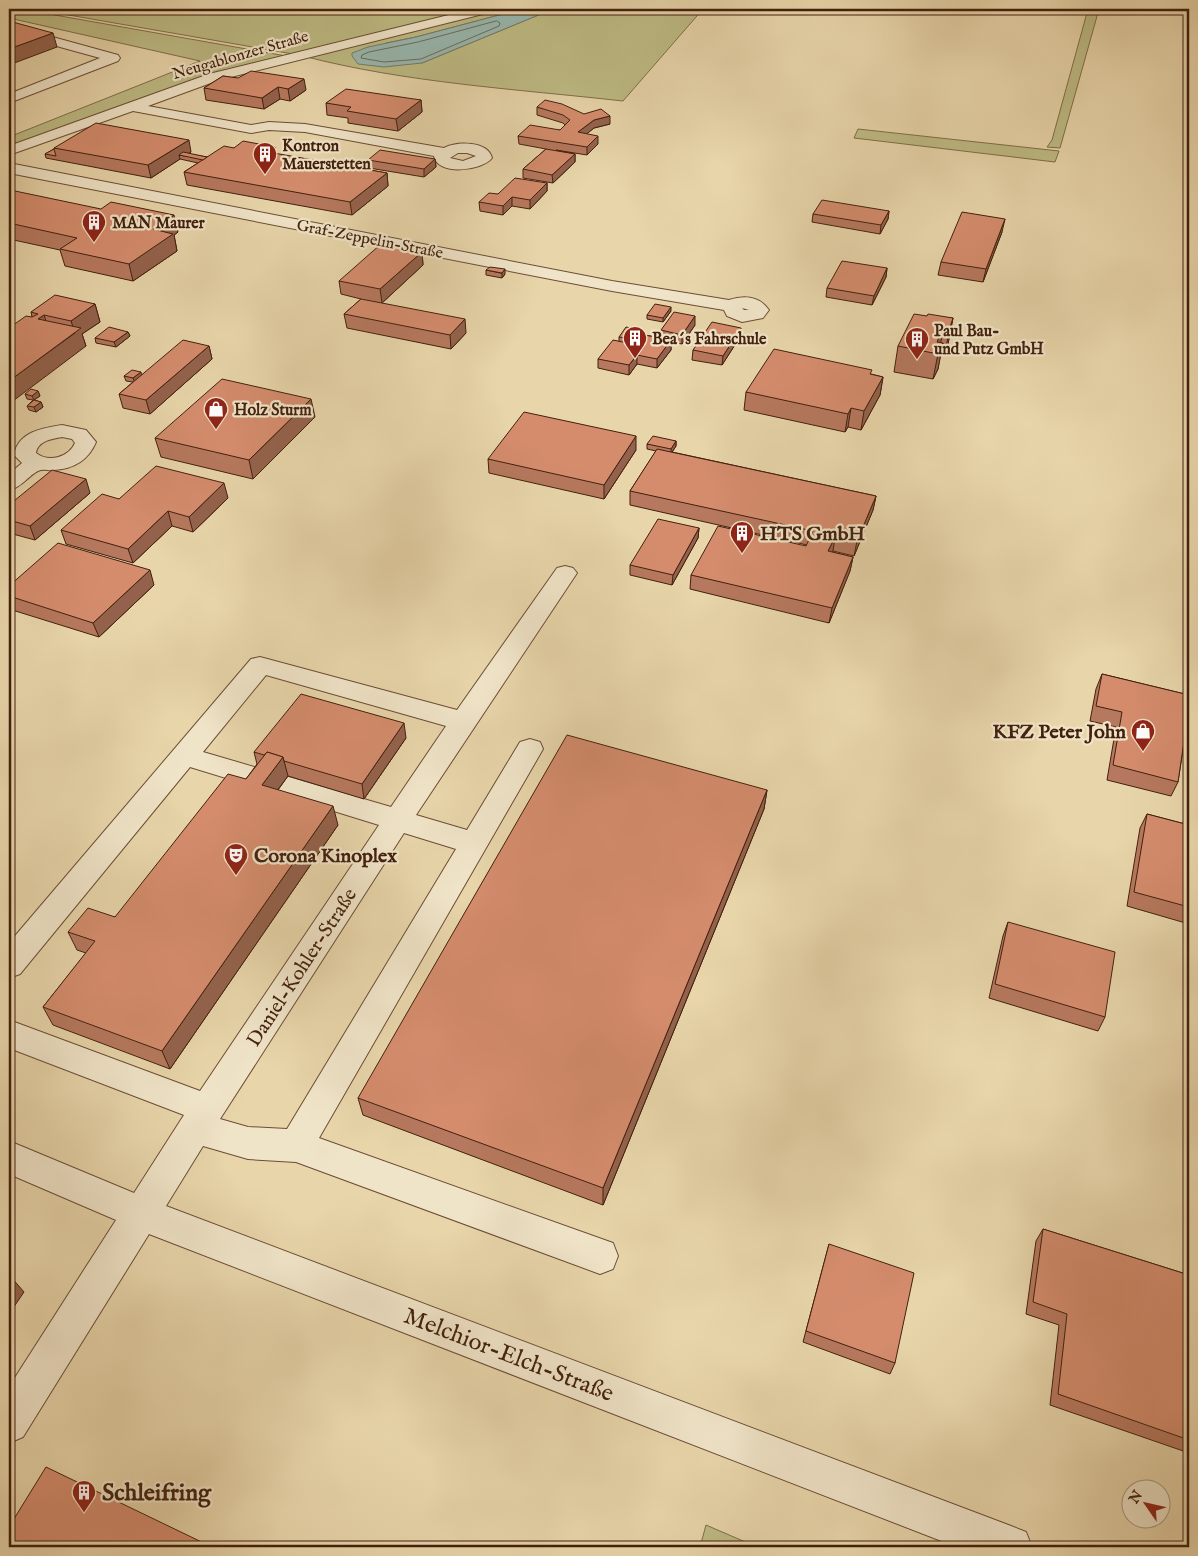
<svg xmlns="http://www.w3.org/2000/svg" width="1198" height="1556" viewBox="0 0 1198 1556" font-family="'IM FELL English',serif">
<rect width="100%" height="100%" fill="#e8d5aa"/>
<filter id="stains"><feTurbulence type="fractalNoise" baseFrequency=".004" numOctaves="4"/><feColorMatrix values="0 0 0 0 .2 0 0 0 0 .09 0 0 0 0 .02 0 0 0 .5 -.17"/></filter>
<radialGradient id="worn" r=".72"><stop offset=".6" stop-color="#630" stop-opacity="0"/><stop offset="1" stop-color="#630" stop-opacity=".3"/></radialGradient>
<g fill="#bebb84" stroke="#806e49">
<polygon points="9,9 21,9 286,56 125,105 9,148 9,137 200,61 9,18"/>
<polygon points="34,9 481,9 293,54"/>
<path d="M493,9H522L416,37L386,43L422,63L553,9H703L623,101C516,89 407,83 303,56Z"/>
<polygon points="1088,9 1099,9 1060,148 1047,147 1052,140"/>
<polygon points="858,129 1059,151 1055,162 854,138"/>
<polygon points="706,1525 757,1547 700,1547"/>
</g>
<polygon fill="#98b8af" stroke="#767b6f" points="522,9 553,9 422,63 384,67 358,64 352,56 352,53 368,47 416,37"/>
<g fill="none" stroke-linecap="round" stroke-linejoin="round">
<polygon stroke="#6d6c5e" stroke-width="1" points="497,21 500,23 499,26 421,59 384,62 361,58 362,55 369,52 418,42"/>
<g stroke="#6c4d35" stroke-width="2">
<g id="minor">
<path d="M473,9H493L491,12L219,80L148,106L251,125L269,122L305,124L444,148C457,141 488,141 492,158C482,171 437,176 434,156L305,132L269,130L251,133L133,111L9,155V146L209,74ZM458,153H467L476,156L463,161L450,158Z"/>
<polygon points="9,25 118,55 120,58 118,61 9,103 9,94 100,58 9,33"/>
<path d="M9,163L612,281L729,300C745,295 759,296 769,310L763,318L742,322L727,316L724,310L612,291L9,173ZM742,308L749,310H744Z"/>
<path d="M62,425L86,430L96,442C88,461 73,469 53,470C50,471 45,469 41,470C31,472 22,488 9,490V474L22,463L14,455C18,432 42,428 62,425ZM62,437L72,439L75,443C69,457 49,463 36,453C38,441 51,439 62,437Z"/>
<path d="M565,566L573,568L577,573L416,815L467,830L520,742L530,739L540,742L543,749L319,1138L613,1243L618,1256L613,1269L600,1274L296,1162L248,1159L203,1146L166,1206L1011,1526L1026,1532L1032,1547H957L149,1234L23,1437L9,1443V1387L116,1220L9,1174V1141L134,1193L184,1115L9,1048V1020L200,1091L379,825L272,792L270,789L265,790L190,767L20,974L9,978V943L251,659L260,657L457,710L557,568ZM266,675L446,726L391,807L282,775L277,776L275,773L203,752ZM404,833L456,849L287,1129L248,1127L220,1119Z"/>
</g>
</g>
<use href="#minor" fill="#f0e4c8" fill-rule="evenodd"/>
</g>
<g fill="#b6785e" stroke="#42200e">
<polygon points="223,76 306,90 290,101 280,99 264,109 206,100 204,88"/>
<polygon points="421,100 422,112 398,131 348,123 348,118 327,115 326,103"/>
<polygon points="537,107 610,124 594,128 586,134 598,144 587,155 556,150 575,154 575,162 553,183 523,178 523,169 546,149 519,144 518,136 560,130 565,125 563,123 537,115"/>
<polygon points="275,147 276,154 387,173 388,186 352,215 187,185 184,172 198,163 180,159 151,178 46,158 45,154 54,149 54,148 191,152 189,154 207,157 234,148"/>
<polygon points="435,159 436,167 424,177 369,168 368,160"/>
<polygon points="547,183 547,191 530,209 512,206 503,215 480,211 479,202 498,194"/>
<polygon points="9,195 178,232 174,235 177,251 133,281 65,266 60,250 9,239"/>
<polygon points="889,211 888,219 880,234 812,222 813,214"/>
<polygon points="1002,232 983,282 938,275 941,262"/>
<polygon points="422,252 423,265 382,303 466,333 451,349 347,328 344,314 361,299 341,294 339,281"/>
<polygon points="887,268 886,277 872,305 826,297 827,288"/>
<polygon points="486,270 505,274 502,278 486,275"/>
<polygon points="95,304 100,322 82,334 86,346 32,317 31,312"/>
<polygon points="671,311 663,322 647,319 647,315"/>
<polygon points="927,316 953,318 948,344 945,352 941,351 938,369 933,379 894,372 898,346"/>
<polygon points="695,325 682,344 671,342 671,350 657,368 637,364 629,375 598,368 598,359 619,341 619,337 640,334 661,338 661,330"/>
<polygon points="128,332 130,336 116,347 96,343 95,338"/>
<polygon points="740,337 722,365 692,360 693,350"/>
<polygon points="209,346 212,359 150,414 123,408 119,394 133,382 126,381 124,376 141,375"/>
<polygon points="871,374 883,377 880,395 861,430 848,427 845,432 744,410 746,392"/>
<polygon points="38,391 40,396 34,400 41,402 43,407 36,412 29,410 27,406 33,400 27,399 25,394"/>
<polygon points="315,417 253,479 161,457 155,438"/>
<polygon points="676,441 676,446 672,452 876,496 873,510 854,556 833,551 832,552 853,557 850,571 829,623 690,589 691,575 806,546 807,545 630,505 630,491 656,451 647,449 647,444"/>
<polygon points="636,450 604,499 489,473 488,459"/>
<polygon points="90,493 35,540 9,533 9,505"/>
<polygon points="228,498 193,532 172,526 133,563 66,544 61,530 119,499"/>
<polygon points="699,528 698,538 672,585 630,575 630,565"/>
<polygon points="154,585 99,637 9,609 9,586"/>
<polygon points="1102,674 1189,695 1189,745 1184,743 1178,782 1171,796 1107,780 1116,727 1090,721 1096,689"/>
<polygon points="406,738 364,799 288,776 278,790 338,825 170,1069 53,1025 43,1007 86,953 77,950 68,932 115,917 246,779 257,764 254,752"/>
<polygon points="767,790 764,809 603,1205 363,1115 358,1098"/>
<polygon points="1147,814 1189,825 1189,924 1127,906 1140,828"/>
<polygon points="1008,922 1105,1017 1098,1031 989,998 1003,936"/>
<polygon points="1043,1229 1189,1275 1189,1453 1050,1405 1059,1325 1026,1314 1036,1241"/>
<polygon points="829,1244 895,1363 890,1374 803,1342"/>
</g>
<g fill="#94624c" stroke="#42200e">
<polygon points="53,33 57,47 9,65 9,49"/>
<polygon points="304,79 306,90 290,101 288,89"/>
<polygon points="278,87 280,99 264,109 262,98"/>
<polygon points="421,100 422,112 398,131 396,119"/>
<polygon points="610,116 610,124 594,128 578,141 578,132 594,120"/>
<polygon points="598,136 598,144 587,155 587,147"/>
<polygon points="189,140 191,152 185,156 179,155 180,159 151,178 148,165"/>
<polygon points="275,147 277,159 268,152"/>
<polygon points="575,154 575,162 553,183 552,175"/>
<polygon points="435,159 436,167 424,177 424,169"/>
<polygon points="387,173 388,186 352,215 350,202"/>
<polygon points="547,183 547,191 530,209 530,200"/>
<polygon points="512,197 512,206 503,215 503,206"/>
<polygon points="889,211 888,219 880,234 881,225"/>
<polygon points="174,215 178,232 174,235 177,251 133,281 129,264 153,229"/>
<polygon points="1005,219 1002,232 983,282 986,269"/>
<polygon points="422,252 423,265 382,303 380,289"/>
<polygon points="887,268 886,277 872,305 874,296"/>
<polygon points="505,269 505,274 502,278 502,273"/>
<polygon points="95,304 100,322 82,334 86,346 9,404 9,381 75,333 71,321"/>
<polygon points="671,307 671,311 663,322 663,318"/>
<polygon points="44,315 50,333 38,319"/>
<polygon points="695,316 695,325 682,344 682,335"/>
<polygon points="953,318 948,344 945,352 950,327"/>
<polygon points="465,319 466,333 451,349 450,335"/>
<polygon points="944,326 939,351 937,342"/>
<polygon points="741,328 740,337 722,365 723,356"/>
<polygon points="640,330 640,335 633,344 633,339"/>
<polygon points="128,332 130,336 116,347 114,342"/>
<polygon points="671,340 671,350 657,368 657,359"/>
<polygon points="943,343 938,369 933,379 938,354"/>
<polygon points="209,346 212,359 150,414 146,400"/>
<polygon points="637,355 637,364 629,375 629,365"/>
<polygon points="141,372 142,377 135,383 133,378"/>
<polygon points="883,377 880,395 861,430 864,411"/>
<polygon points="38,391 40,396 34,400 32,396"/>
<polygon points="311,399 315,417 253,479 249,460"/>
<polygon points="41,402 43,407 36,412 34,407"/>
<polygon points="851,408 848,427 845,432 848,414"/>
<polygon points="9,427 13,439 9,442"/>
<polygon points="636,436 636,450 604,499 604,485"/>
<polygon points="676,441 676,446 671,454 671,449"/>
<polygon points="86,479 90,493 35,540 30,526"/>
<polygon points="224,483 228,498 193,532 189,517"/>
<polygon points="876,496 873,510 854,556 857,541"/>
<polygon points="168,511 172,526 133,563 128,549"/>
<polygon points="699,528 698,538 672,585 673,575"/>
<polygon points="835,537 833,551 826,566 828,551"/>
<polygon points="853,557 850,571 829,623 832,608"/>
<polygon points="150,570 154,585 99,637 93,623"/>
<polygon points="404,723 406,738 364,799 362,784"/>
<polygon points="283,757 288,776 267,804 262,785"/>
<polygon points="767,790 764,809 603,1205 603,1188"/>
<polygon points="333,806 338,825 170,1069 162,1051"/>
<polygon points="11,1277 24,1292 9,1314 9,1280"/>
</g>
<g fill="#d48c6d" stroke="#42200e">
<polygon points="9,21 53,33 9,49"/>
<polygon points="251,71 304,79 288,89 278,87 262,98 204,88 223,76 238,78"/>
<polygon points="346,89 421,100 396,119 347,111 351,107 326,103"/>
<polygon points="545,100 562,104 584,114 601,109 610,116 594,120 578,132 598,136 587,147 518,136 530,125 560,130 570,120 563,115 537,107"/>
<polygon points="96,123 189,140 148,165 54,148"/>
<polygon points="243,141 275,147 268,152 387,173 350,202 184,172 224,146 234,148"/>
<polygon points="54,149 56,156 45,154"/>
<polygon points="546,149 575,154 552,175 523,169"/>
<polygon points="380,150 435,159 424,169 368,160"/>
<polygon points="183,152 207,157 203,160 179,155"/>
<polygon points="515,178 547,183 530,200 512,197 503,206 479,202 489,193 498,194"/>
<polygon points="15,191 101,209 111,202 174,215 153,229 173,234 129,264 60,249 77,238 9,223 9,195"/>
<polygon points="822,200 889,211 881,225 813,214"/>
<polygon points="962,212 1005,219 986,269 941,262"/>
<polygon points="381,244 422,252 380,289 339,281"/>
<polygon points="842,261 887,268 874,296 827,288"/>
<polygon points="490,267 505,269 502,273 486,270"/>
<polygon points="55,295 95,304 71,321 44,315 38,319 81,328 9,381 9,328 26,316 32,317 38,314 31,312"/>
<polygon points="361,299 465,319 450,335 344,314"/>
<polygon points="655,304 671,307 663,318 647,315"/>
<polygon points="674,312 695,316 682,335 661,330"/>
<polygon points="914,314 927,316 928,314 953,318 950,327 944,326 937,342 943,343 938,354 898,346"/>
<polygon points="712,322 741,328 723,356 693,350"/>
<polygon points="109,327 128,332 114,342 95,338"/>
<polygon points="626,327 640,330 633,339 619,337"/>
<polygon points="639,334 671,340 657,359 637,355 629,365 598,359 613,340 632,344"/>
<polygon points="183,340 209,346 146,400 119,394"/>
<polygon points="774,349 872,370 870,374 883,377 864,411 851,408 848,414 746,392"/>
<polygon points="132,370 141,372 133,378 124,376"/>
<polygon points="222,379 311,399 249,460 155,438"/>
<polygon points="31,389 38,391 32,396 25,394"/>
<polygon points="34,400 41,402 34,407 27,406"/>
<polygon points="524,412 636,436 604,485 488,459"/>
<polygon points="653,436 676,441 671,449 647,444"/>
<polygon points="657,449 876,496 857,541 835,537 828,551 853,557 832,608 691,575 718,526 806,546 813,531 630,491"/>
<polygon points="156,466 224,483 189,517 168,511 128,549 61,530 102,494 119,499"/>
<polygon points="52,470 86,479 30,526 9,520 9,505"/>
<polygon points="658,519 699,528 673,575 630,565"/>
<polygon points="58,543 150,570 93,623 9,596 9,586"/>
<polygon points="1102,674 1189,695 1189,728 1186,728 1178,782 1113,765 1122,712 1096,706"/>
<polygon points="301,694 404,723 362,784 284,761 283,757 267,752 264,755 254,752"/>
<polygon points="567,735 767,790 603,1188 358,1098"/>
<polygon points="267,752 283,757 262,785 333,806 162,1051 43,1007 95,941 68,932 88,908 115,917 228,774 246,779"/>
<polygon points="1147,814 1189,825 1189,907 1134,892"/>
<polygon points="1008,922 1115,952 1105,1017 995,984"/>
<polygon points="1043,1229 1189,1275 1189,1440 1058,1394 1067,1314 1033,1302"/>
<polygon points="829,1244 914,1273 895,1363 806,1331"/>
<polygon points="46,1467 212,1547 9,1547 9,1527"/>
</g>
<defs>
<g id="building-pin" transform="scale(1.25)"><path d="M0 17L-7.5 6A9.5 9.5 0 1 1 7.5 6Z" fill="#8f2418" stroke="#f0e4c8"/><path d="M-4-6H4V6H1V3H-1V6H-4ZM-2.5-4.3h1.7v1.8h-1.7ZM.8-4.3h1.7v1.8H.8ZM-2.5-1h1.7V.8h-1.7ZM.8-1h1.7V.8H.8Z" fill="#fff"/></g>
<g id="shop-pin" transform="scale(1.25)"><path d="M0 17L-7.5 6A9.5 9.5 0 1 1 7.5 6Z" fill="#8f2418" stroke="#f0e4c8"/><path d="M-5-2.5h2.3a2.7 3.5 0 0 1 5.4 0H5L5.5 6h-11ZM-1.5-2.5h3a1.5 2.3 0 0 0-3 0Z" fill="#fff"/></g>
<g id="theatre-pin" transform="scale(1.25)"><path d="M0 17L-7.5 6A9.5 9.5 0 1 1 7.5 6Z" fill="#8f2418" stroke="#f0e4c8"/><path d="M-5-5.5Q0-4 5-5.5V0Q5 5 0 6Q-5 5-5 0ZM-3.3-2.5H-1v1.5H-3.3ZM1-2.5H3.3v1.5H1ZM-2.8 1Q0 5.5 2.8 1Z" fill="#fff"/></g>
</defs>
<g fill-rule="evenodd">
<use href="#building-pin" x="265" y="154"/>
<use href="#building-pin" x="94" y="222"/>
<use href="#building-pin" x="635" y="338"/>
<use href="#building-pin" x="917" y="339"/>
<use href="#shop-pin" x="216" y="409"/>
<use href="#building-pin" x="742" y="533"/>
<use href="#shop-pin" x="1143" y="731"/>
<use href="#theatre-pin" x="236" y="855"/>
<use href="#building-pin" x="84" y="1492"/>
</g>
<g text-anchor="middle" stroke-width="4.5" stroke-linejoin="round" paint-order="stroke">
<g font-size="16" fill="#42200e" stroke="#f0e4c8">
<text transform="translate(240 54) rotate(-16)" y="6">Neugablonzer Straße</text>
<text transform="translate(370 238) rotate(11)" y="6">Graf-Zeppelin-Straße</text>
</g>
<g font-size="16" font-weight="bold" fill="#42200e" stroke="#f0e4c8" text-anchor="start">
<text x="282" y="151">Kontron<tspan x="282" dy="18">Mauerstetten</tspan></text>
<text x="112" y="228">MAN Maurer</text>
<text x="934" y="336">Paul Bau-<tspan x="934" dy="18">und Putz GmbH</tspan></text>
<text x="652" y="344">Bea´s Fahrschule</text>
<text x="234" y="415">Holz Sturm</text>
</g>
<g font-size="20" font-weight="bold" fill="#42200e" stroke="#f0e4c8" text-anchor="start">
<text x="760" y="540">HTS GmbH</text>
<text x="1126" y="738" text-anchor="end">KFZ Peter John</text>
<text x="254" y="862">Corona Kinoplex</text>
</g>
<g font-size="20" fill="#42200e" stroke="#f0e4c8">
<text transform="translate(301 967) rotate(-57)" y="7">Daniel-Kohler-Straße</text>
</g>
<g font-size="24" fill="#42200e" stroke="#f0e4c8">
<text transform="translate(509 1354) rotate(21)" y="8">Melchior-Elch-Straße</text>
</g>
<g font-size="24" font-weight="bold" fill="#42200e" stroke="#f0e4c8" text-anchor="start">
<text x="102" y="1500">Schleifring</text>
</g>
</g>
<rect width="1198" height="1556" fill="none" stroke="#e8d5aa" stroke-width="30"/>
<rect x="10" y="10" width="1178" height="1536" fill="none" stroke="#42200e" stroke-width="2.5"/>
<rect x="15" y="15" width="1168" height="1526" fill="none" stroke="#42200e"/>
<g transform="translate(1146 1504) rotate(304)"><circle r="24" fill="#f0e4c8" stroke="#aa967e"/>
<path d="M0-4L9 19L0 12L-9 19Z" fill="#8f2418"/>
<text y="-8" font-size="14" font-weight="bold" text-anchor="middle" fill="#42200e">N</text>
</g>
<rect width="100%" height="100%" filter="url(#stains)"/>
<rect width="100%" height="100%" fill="url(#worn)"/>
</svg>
